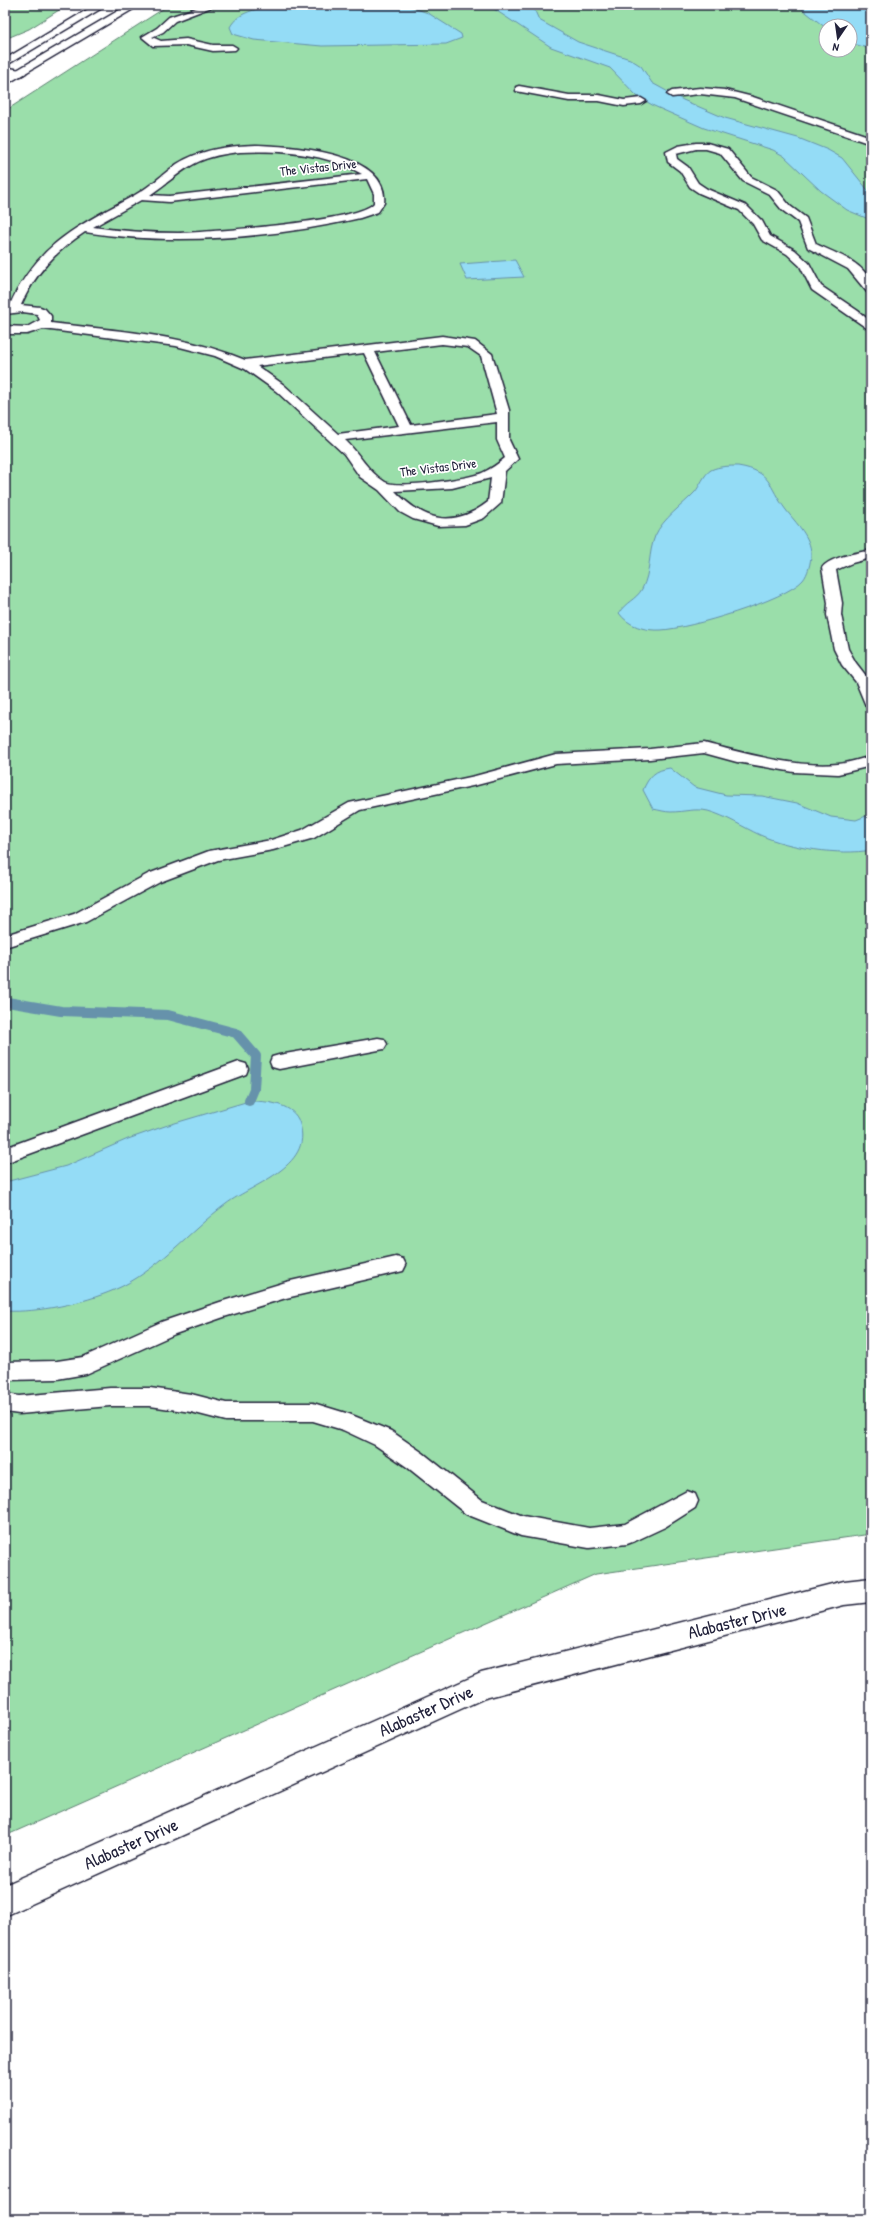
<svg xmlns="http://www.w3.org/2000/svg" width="876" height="2224" viewBox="0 0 876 2224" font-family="'Patrick Hand',sans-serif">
<rect width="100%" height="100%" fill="#fff"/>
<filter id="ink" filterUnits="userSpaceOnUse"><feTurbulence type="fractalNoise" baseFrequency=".025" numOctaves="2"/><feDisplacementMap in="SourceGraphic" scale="8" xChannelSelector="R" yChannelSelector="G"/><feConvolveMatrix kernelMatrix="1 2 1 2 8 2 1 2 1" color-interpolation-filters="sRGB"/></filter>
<g filter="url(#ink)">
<g fill="#9adeaa" stroke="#5e8072" fill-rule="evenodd">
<polygon points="5,5 67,5 29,29 5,39"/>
<path d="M169,5H871V1534L596,1574L5,1836V111ZM826,26H850V50H826Z"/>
</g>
<g fill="#94dcf6" stroke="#6692ab">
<path d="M273,5H405L428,13L461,34L462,38L446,44L322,46L254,40L233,34L230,27C239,11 256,10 273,5Z"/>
<polygon points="482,5 525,5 535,11 539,20 578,42 630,59 641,66 652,83 683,100 725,118 798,138 828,150 842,158 871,194 871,220 847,210 821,191 784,156 773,150 704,128 654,106 637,96 610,68 551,47 494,9"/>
<polygon points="797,5 871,5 871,49 850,43 850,26 826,26 826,28"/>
<polygon points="515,260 524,277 467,280 460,264"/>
<path d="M738,466C773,472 767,485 786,510C796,523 811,537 811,554C811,562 808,574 803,580C786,600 688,629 661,630C645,631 628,626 619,613C625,602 636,600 642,589C651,572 648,553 655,536C663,518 682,506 695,492C700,486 704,474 711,470C719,466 730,466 738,466Z"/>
<path d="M670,768L694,787L726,795L762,796L797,803L831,817L856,820L871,814V850C840,856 789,848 760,835C743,827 726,816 708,811C695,808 684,812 671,812C665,812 659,810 653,809L643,790C649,776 655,770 670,768Z"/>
<path d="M249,1101C265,1101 290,1103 298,1119C318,1165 254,1183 226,1204C189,1231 157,1272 114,1290C84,1303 37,1313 5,1311V1182L66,1166L128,1139L165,1126Z"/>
</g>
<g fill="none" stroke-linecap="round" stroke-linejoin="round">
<polyline stroke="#6692ab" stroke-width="8" points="5,1002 13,1003"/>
<polyline stroke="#6692ab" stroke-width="10" points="7,1002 61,1011 168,1015 236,1033 256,1056 254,1089 249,1101"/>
<g stroke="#22223b" stroke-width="3">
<g id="lane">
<polygon points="205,5 217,5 175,21 163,32 152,37 161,41 186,39 213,45 232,45 237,48 235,50 213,51 186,45 153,46 142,37 157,28 169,17"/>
<polygon points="519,86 569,95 599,95 624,100 641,98 646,101 641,104 624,106 599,101 569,101 516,91 516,87"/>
<polygon points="700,88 725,90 753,97 871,137 871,144 735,98 700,94 672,97 667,94 672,91"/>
<path d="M696,143H707L728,149L751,177L777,190L790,206L806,218L816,244C834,253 862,261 870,281C872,284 871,290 871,293L867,292L848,269L808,248L798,222L782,210L769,194L743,181L720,153L706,149H696L676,154L677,159L688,167L698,183L707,189L747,206L762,221L770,236L795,250L809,263L821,286L858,311L871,322V331L812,290L800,266L787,254L762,240L753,224L739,210L699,193L690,187L680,171L668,162L666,152L678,146Z"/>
<path d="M256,145C291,146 390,152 384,203L378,212L360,218C274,238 172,246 85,232C56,251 35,273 21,305L40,307L45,309L51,316V323C116,331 184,334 245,360L442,336L475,341L492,354L509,410V440L518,459L505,471L501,503L484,518L465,525L438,526L413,519L400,512L379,490L360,477L344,454L276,391L245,369L215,356L176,346L43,329L27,334H5V326L27,327L40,320L37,314L23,312L5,314V308L9,307C36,244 80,225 135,195C151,186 163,174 177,164C201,149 229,146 256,145ZM240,152C280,150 326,153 362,174L169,196L150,195C187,169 192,157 240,152ZM367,179L374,194V203C360,222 207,232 178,233C149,233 121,231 93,227L141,200L169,202ZM442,344L468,347L481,356L497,414L411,425L375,352ZM364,353L399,426L338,434L284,385L257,366ZM497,422V440L505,458C498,464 491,469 482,473C467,479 397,489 385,482C367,471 360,454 345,440ZM491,478L488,502C453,529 424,521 395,491L452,488Z"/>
<path d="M871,550V558L852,563L836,570L842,603L841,615L848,649L856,663L870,681L871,708L866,706L856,682L842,665L834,649L827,615L828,603L822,568C829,557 859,553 871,550Z"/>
<path d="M704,743C744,753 796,768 838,764C849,763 860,759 871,756V766L838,774L794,772L737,762L704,753L650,759L556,764L477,785L360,810L314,838L273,850L218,860L160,882L86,922L5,947V935L74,914L148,874L209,851L271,840L302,830L349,803L475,776L556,754L650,749Z"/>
<polygon points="378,1038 384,1039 387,1044 384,1049 279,1069 272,1067 270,1062 272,1057 279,1055"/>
<polygon points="239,1062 246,1064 248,1069 246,1074 5,1163 5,1148"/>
<polygon points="396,1257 403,1259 406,1265 403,1271 286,1298 224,1317 175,1334 86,1374 57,1379 5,1380 5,1362 57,1361 83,1357 161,1322 220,1302 286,1282"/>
<polygon points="110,1388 150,1388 191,1394 226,1403 313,1403 349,1414 391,1431 423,1453 482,1500 523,1516 589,1528 625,1524 687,1491 695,1494 698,1501 695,1508 665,1527 635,1541 627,1544 589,1548 521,1536 466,1514 407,1467 375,1445 343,1430 313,1421 226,1421 191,1412 150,1406 110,1406 19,1414 5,1412 5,1394 19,1396"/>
</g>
</g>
<g stroke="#22223b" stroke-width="3">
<polygon id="street" points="5,67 25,71 26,73 21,76 5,73"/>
</g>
<g stroke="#22223b" stroke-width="3">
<g id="secondary">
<polygon points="95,5 107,5 5,66 5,59"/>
<polygon points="128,5 140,5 5,85 5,77"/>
<polygon points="871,1578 871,1602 844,1605 485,1698 5,1916 5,1885 481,1673 844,1581"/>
</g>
</g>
<use href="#lane" fill="#fff" fill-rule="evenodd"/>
<use href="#street" fill="#fff" fill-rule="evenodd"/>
<use href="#secondary" fill="#fff" fill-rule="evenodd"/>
</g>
</g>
<g text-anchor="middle" stroke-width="3.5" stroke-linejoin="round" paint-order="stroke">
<g font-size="13" fill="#22223b" stroke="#fff">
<text transform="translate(318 167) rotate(-6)" y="5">The Vistas Drive</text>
<text transform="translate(438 467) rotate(-7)" y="5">The Vistas Drive</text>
</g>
<g font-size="18" fill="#22223b" stroke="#fff">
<text transform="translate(737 1621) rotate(-14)" y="6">Alabaster Drive</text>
<text transform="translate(426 1711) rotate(-24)" y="6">Alabaster Drive</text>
<text transform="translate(131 1844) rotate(-24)" y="6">Alabaster Drive</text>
</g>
</g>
<rect width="876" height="2224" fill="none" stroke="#fff" stroke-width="20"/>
<rect x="10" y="10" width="856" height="2204" fill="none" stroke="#22223b" stroke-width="1.5" filter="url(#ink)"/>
<g transform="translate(838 38) rotate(193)"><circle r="19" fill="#ffffff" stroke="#a7a7b1"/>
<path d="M0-3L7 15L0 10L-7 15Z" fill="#22223b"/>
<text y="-6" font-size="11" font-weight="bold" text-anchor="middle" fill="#22223b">N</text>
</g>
</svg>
